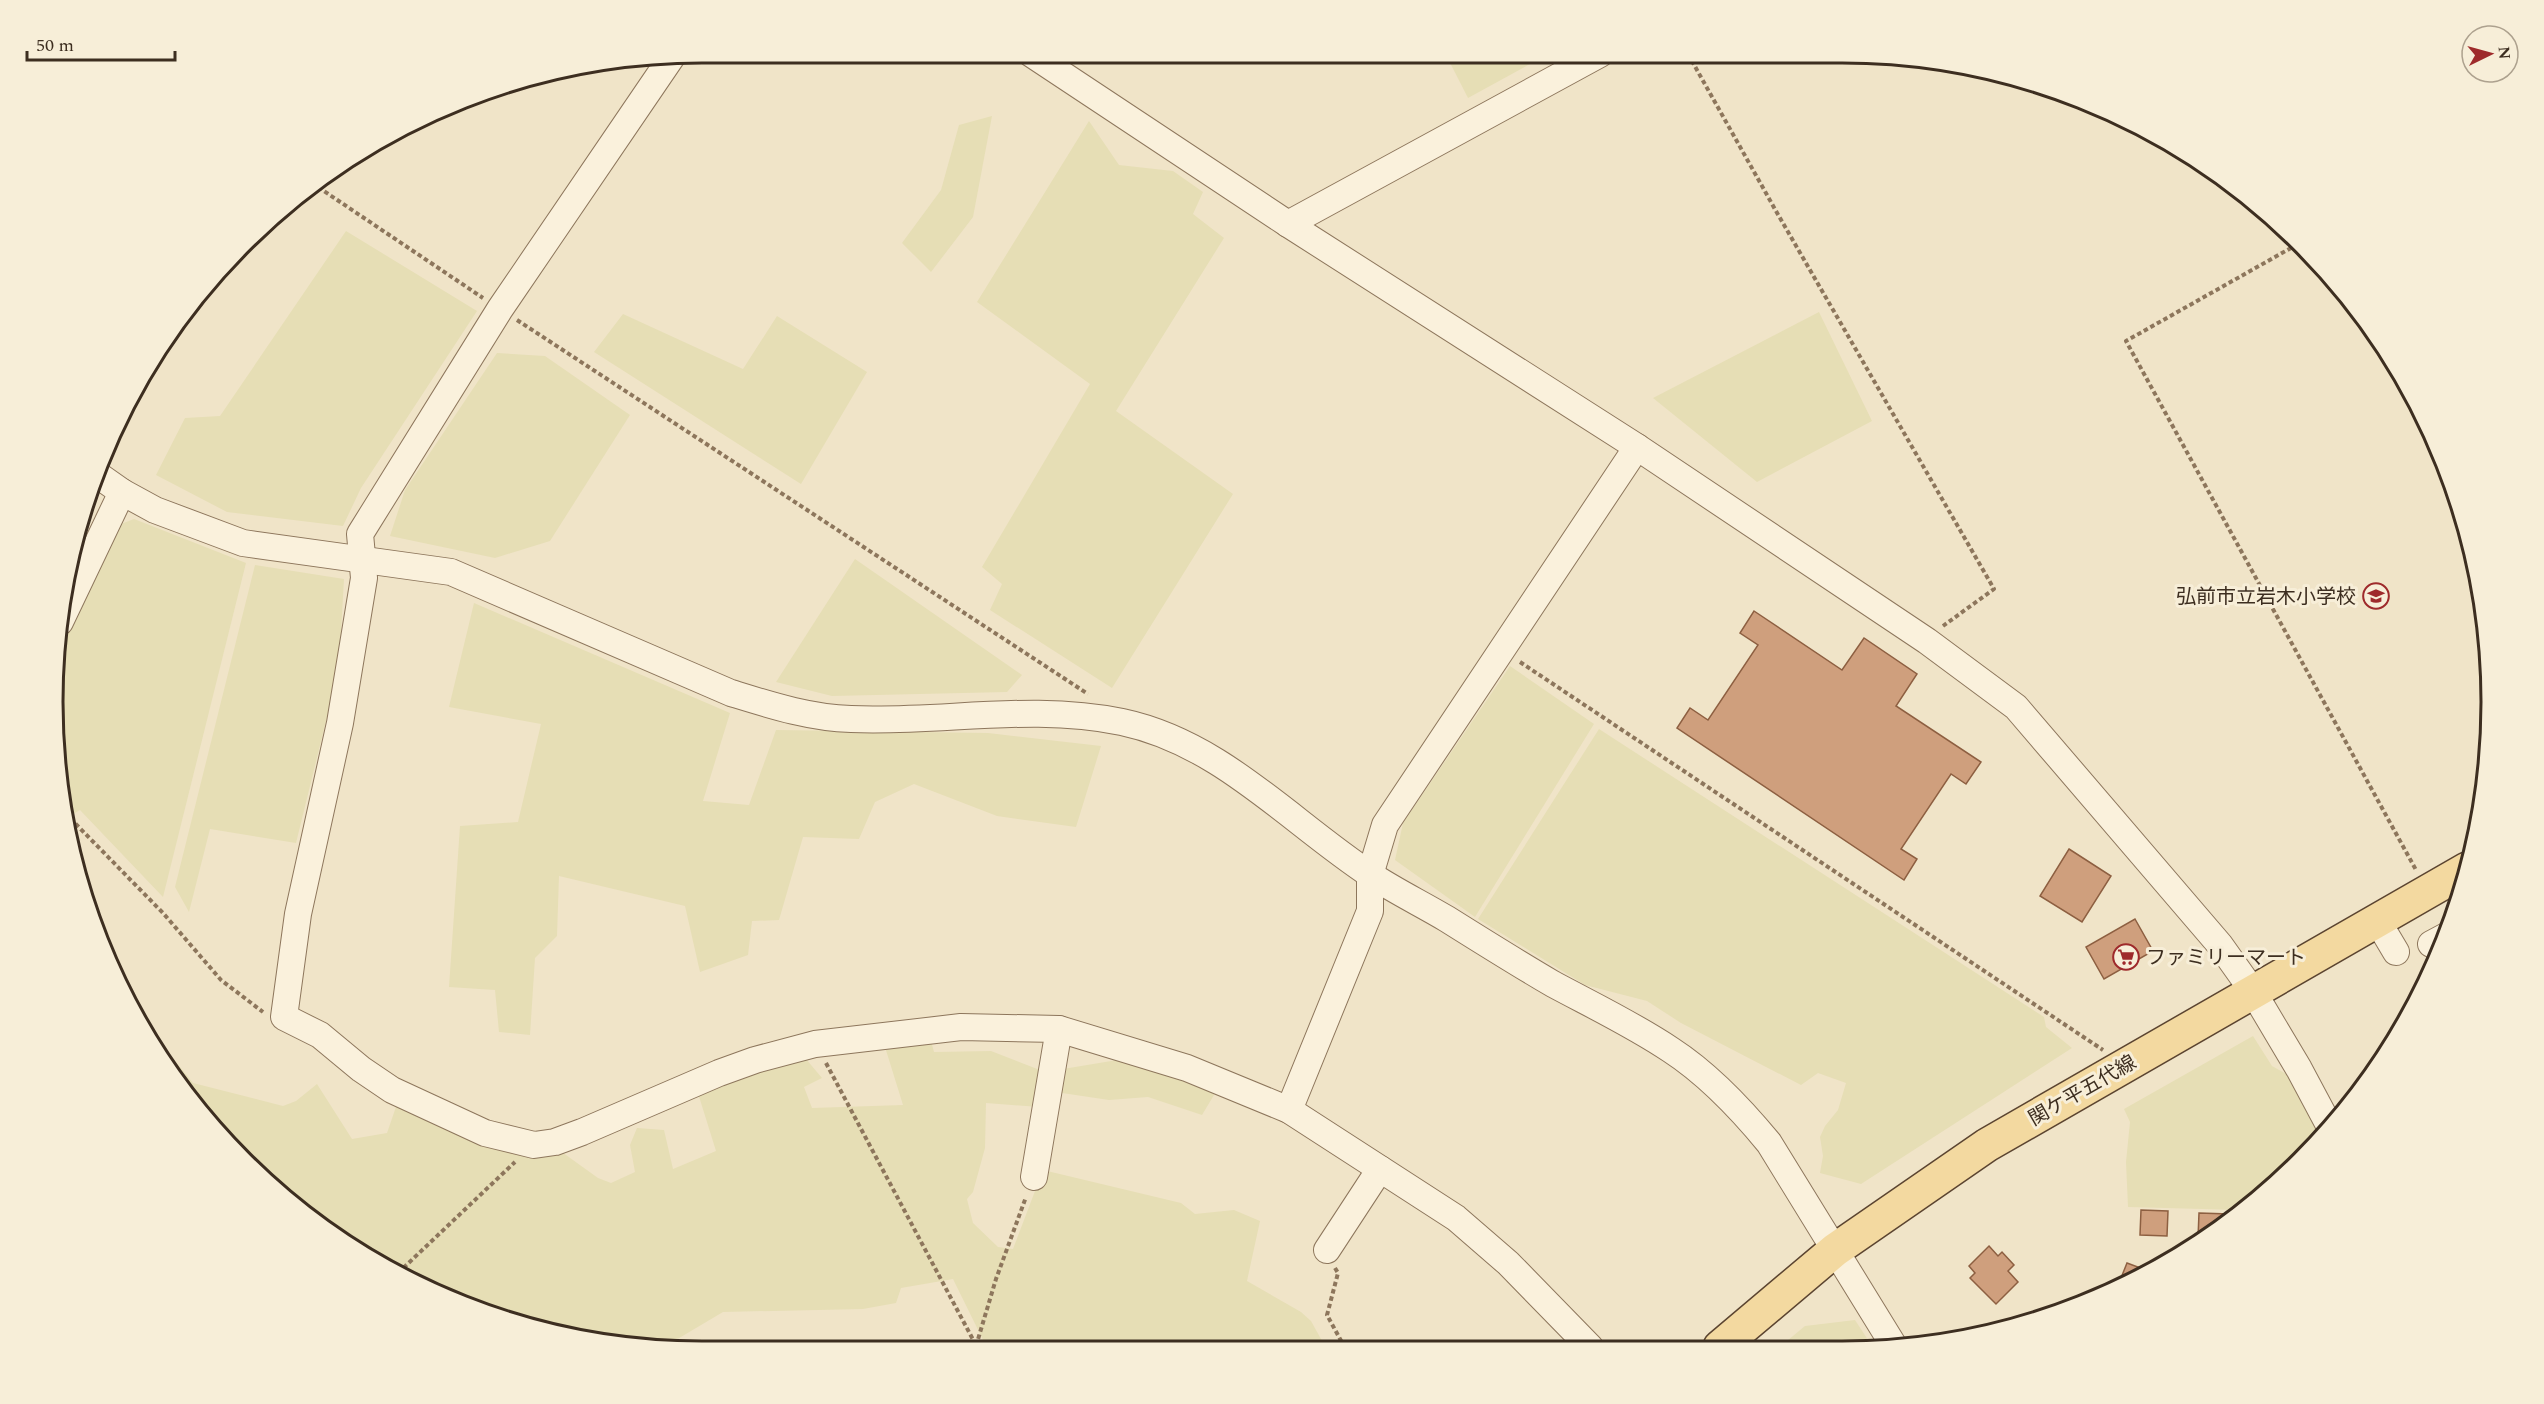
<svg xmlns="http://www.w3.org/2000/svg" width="2544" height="1404" viewBox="0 0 2544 1404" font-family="Spectral,'Noto Sans JP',serif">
<rect width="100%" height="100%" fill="#f0e4c8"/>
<g fill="#e6deb5">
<polygon points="1445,53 1550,53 1468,98"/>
<polygon points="992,116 973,217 931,272 902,243 941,190 959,125"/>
<polygon points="1089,121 1119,165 1173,171 1203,192 1193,214 1224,238 1116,411 1233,494 1112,688 990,610 1002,584 982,567 1090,384 977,302"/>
<polygon points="346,231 477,311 361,488 343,526 227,512 156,475 185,418 220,416"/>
<polygon points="1819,312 1872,421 1757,482 1653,398"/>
<polygon points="623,314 743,369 777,316 867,372 801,484 594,352"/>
<polygon points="497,353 545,356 630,415 550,541 495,558 390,536 405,490"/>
<polygon points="134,519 246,563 163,897 80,810 66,818 54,745 54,660 121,524"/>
<polygon points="855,559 1022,675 1007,692 832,696 776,682"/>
<polygon points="255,565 344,579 339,668 296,843 210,829 189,912 175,887"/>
<polygon points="474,603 730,713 703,801 749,805 776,730 988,733 1101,746 1076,827 997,816 914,784 875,802 859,839 803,837 779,920 752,921 748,955 700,972 685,906 559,876 557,936 535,958 530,1035 499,1032 495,990 449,987 460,826 518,822 541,724 449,707"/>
<polygon points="1510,666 1594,724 1475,917 1395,860 1403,823"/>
<polygon points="1599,729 2044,1017 2046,1027 2072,1048 1861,1184 1820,1173 1823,1156 1820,1137 1825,1126 1838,1110 1846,1083 1818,1073 1801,1085 1681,1023 1647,1001 1585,985 1478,919"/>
<polygon points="2253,1036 2272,1066 2288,1075 2321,1139 2239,1210 2128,1207 2126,1162 2130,1122 2124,1109"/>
<polygon points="931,1041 934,1052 991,1051 1045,1072 1117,1060 1217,1090 1202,1115 1148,1097 1109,1100 1042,1090 1039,1107 986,1103 985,1148 973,1192 967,1199 973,1223 998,1247 1013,1249 1043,1170 1181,1203 1195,1214 1234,1210 1260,1221 1247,1281 1301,1312 1311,1321 1326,1348 981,1349 984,1342 953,1279 901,1288 896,1303 863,1309 723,1312 659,1350 534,1329 378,1265 306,1217 214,1130 166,1068 176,1062 193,1083 283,1106 296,1101 317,1084 352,1139 387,1133 397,1104 509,1152 559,1150 598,1178 611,1183 635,1172 630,1145 637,1128 664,1130 673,1169 716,1151 697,1090 784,1061 806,1059 822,1078 804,1087 812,1108 903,1105 885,1047"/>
<polygon points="1855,1320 1872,1346 1781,1346 1805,1326"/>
</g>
<g fill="#cf9f7d" stroke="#8d5f41" stroke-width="1.5">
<polygon points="1754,611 1842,670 1864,638 1917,674 1896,706 1981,762 1966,784 1951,774 1901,849 1917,859 1904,880 1677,728 1690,708 1708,720 1758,645 1740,633"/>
<polygon points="2069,849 2111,876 2082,922 2040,896"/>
<polygon points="2135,919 2153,951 2104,979 2086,947"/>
<polygon points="2141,1210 2168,1211 2167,1236 2140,1235"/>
<polygon points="2199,1213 2229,1214 2229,1219 2207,1238 2198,1238"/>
<polygon points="1989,1246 1998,1256 2002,1252 2014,1265 2008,1271 2018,1282 1996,1304 1970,1278 1975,1273 1969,1266"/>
<polygon points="2127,1263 2146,1270 2119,1283"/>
</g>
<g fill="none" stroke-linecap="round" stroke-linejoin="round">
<g stroke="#8d765c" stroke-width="28">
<g id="minor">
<polyline points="1030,53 1288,224 1637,447 1927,641 2016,707 2220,945 2252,990 2299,1069 2331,1129"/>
<polyline points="673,55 500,309 360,534 364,578 340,723 298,914 284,1017 320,1035 361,1069 392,1090 485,1133 534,1145 555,1142 582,1132 719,1073 755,1060 815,1044 961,1027 1059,1029 1187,1068 1289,1110 1456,1218 1508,1263 1590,1347"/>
<polyline points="1288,224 1600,54"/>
<path d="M95,473L122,492L155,510L243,543L451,572L731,693C770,705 810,718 851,719C941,723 1033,703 1122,722C1221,743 1289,821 1371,875C1395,891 1422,904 1447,919C1482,941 1517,963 1553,984C1592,1005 1634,1025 1671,1050C1708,1074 1741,1109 1769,1143L1894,1346"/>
<polyline points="60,622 122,492"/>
<polyline points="2377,920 2396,952"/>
<polyline points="2431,944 2446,936"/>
<polyline points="1289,1110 1370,911 1370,875 1385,825 1637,447"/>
<polyline points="1034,1177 1059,1029"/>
<polyline points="1327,1250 1380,1169"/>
</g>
</g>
<g stroke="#5b4430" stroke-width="36">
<polyline id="major" points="1720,1347 1835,1250 1987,1145 2467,869"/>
</g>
<g stroke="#8d765c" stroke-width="4" stroke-dasharray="4.5 3" stroke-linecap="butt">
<polyline points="1688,54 1776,211 1994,589 1943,626"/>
<polyline points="312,183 483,298"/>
<polyline points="2298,244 2126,341 2416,870"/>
<polyline points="517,320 1088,694"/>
<polyline points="1520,662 2103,1050"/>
<polyline points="65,813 163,913 221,980 263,1012"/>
<polyline points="826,1063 978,1349"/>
<polyline points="1335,1268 1338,1273 1327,1315 1345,1348"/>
<polyline points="398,1273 515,1162"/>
<polyline points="976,1346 996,1279 1026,1197"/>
</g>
<use href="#minor" stroke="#faf1dc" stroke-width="26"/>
<use href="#major" stroke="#f3d9a0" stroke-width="33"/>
</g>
<defs>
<g id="school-ring" transform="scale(1.35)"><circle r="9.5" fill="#f7eed8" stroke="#9e2a2b" stroke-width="1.5"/><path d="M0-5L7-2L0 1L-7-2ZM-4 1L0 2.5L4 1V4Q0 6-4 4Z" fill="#9e2a2b"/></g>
<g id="supermarket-ring" transform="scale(1.35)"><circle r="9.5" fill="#f7eed8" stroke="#9e2a2b" stroke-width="1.5"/><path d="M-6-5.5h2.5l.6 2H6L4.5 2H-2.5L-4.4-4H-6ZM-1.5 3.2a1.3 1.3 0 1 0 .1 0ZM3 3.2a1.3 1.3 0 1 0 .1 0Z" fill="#9e2a2b"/></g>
</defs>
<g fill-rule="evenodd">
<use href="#school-ring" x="2376" y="596"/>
<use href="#supermarket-ring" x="2126" y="957"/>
</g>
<g text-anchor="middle" stroke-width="6" stroke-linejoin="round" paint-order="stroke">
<g font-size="20" fill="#3d2e20" stroke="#f7eed8" text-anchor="end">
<text x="2356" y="603">弘前市立岩木小学校</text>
<text x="2146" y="964" text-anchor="start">ファミリーマート</text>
</g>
<g font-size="20" fill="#3d2e20" stroke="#f7eed8">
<text transform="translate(2082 1090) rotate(-30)" y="7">関ケ平五代線</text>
</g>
</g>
<path d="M0 0H2544V1404H0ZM702 63H1842A639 639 0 0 1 2481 702V702A639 639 0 0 1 1842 1341H702A639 639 0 0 1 63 702V702A639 639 0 0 1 702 63Z" fill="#f7eed8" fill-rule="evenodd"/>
<path fill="none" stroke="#3d2e20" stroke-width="3" d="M702 63H1842A639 639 0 0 1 2481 702V702A639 639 0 0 1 1842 1341H702A639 639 0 0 1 63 702V702A639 639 0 0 1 702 63Z"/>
<g transform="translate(2490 54) rotate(85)"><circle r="28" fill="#f7eed8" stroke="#ada18e" stroke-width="1.5"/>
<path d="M0-4.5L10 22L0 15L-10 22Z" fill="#9e2a2b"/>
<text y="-9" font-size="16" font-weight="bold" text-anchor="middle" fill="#3d2e20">N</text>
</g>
<path d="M27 51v9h148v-9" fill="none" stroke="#3d2e20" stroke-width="3"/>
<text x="36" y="51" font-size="18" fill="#3d2e20" stroke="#f7eed8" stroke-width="4.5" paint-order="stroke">50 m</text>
</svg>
